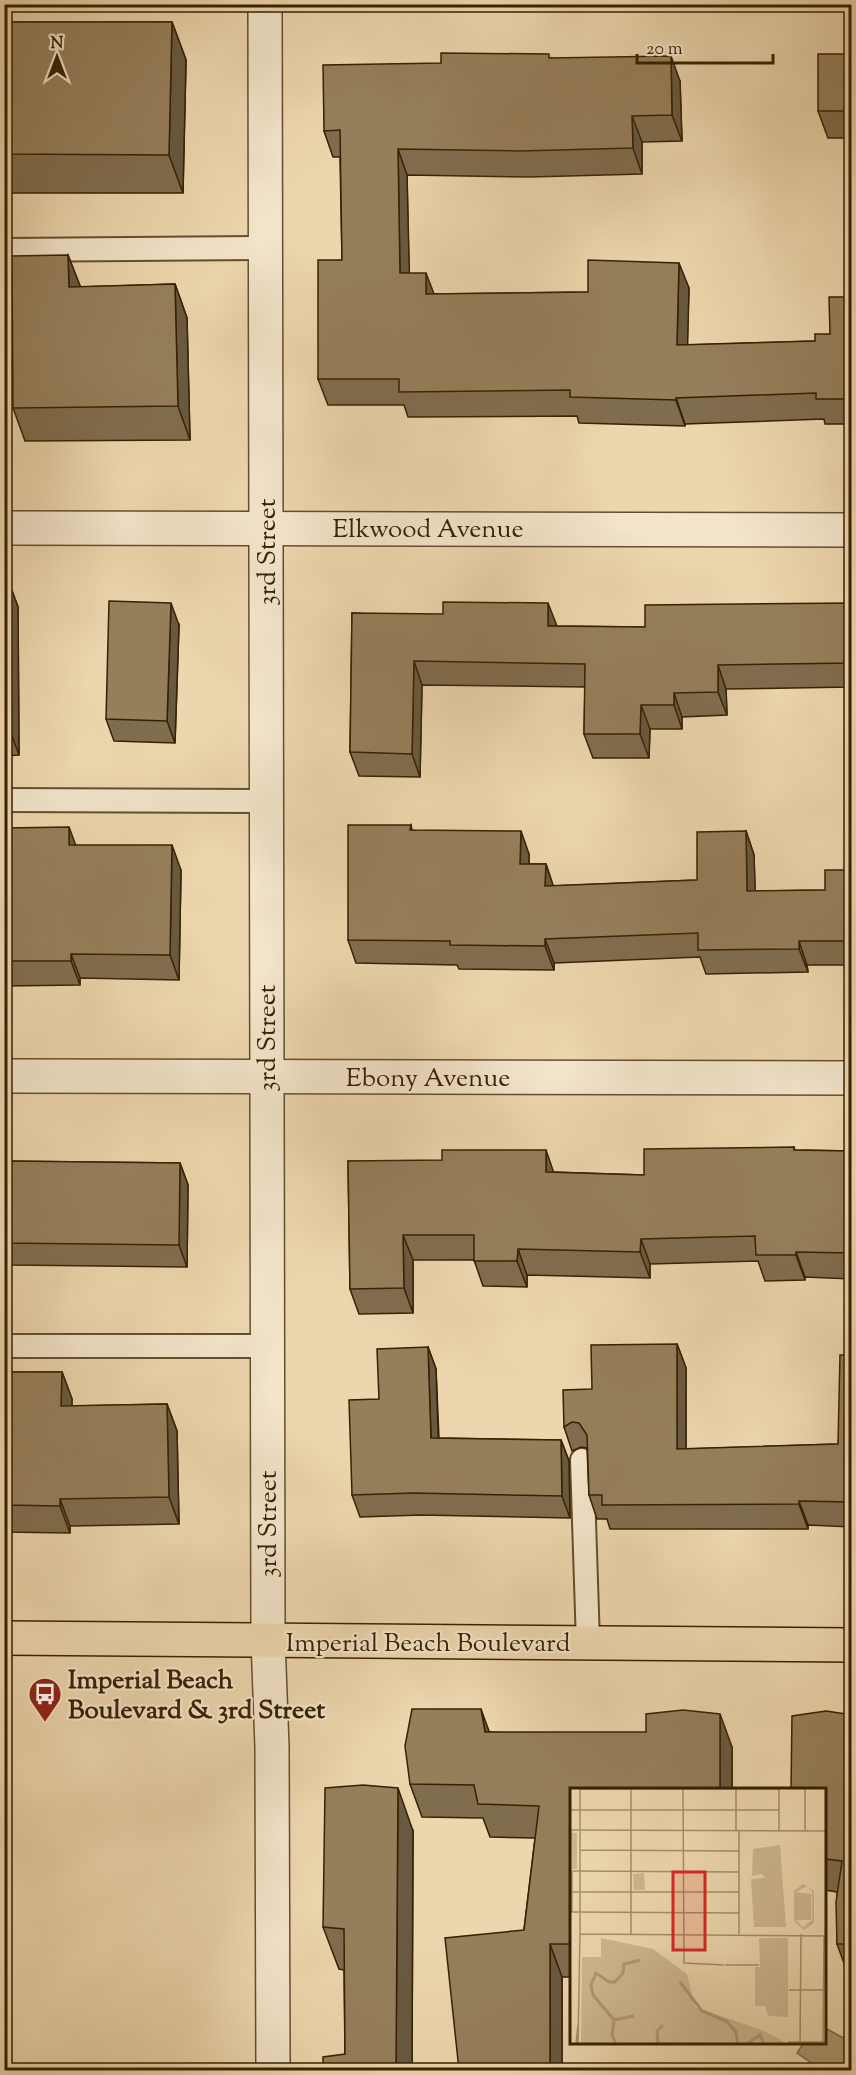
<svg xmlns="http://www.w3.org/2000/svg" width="856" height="2075" viewBox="0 0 856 2075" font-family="'Sorts Mill Goudy',serif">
<rect width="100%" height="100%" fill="#ecd6ad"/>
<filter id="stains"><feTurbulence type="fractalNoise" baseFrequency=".00333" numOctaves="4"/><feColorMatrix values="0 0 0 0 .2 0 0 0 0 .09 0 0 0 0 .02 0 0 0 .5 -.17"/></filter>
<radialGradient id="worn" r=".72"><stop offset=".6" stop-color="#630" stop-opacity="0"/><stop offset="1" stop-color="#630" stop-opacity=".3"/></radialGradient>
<polygon fill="#ae9873" stroke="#7e6846" stroke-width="1.5" points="825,2028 851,2042 851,2070 822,2070 797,2053 803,2044 824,2044"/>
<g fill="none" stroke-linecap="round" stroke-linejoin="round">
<g stroke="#644e2e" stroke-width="26">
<g id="service">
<polyline points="4,250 265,248"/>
<polyline points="4,800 266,801"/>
<polyline points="4,1346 267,1346"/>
<polyline points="582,1460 588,1643"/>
</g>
</g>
<g stroke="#644e2e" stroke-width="36">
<g id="minor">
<polyline points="4,528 852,530"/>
<polyline points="4,1076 852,1078"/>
<polyline points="268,1640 272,1747 273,2070"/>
</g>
</g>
<g stroke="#644e2e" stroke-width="36">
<polyline id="tertiary" points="265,4 268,1640"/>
</g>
<g stroke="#372103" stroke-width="36">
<polyline id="primary" points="4,1638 852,1645"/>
</g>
<use href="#service" stroke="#f3e4ca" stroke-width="22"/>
<use href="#minor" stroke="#f3e4ca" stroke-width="33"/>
<use href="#tertiary" stroke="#f3e4ca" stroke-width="33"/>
<use href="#primary" stroke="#ecd6ad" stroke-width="33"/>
</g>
<g fill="#806d4e" stroke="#372103" stroke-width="1.5">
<polygon points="4,22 172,22 186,60 183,193 4,193"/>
<polygon points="852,54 852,138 828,138 818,111"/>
<polygon points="551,58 680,81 682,141 642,142 642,174 530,177 407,175 409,273 434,294 588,292 689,288 687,345 815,341 830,334 852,297 852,424 825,424 824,419 685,424 685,426 579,423 577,416 408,417 404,405 328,405 318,379 342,260 340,157 333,157 324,131 441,63"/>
<polygon points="68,255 80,287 175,284 187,318 190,440 25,441 13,408"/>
<polygon points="4,577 7,577 18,607 19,755 4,756"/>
<polygon points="852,603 852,687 726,689 727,715 682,717 682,729 650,729 649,758 593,758 584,734 585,687 422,685 420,777 359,776 350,752 352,613 557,626 645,627"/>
<polygon points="179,625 175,743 114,741 106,719"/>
<polygon points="411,825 412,830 529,854 529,864 546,864 553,886 697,880 746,831 754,855 755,891 825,890 852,870 852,965 807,965 808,972 706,974 700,957 554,963 554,970 459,969 457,965 356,963 348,940"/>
<polygon points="4,828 181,870 179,980 80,978 80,985 4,986"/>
<polygon points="794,1147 795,1150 852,1151 852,1279 805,1277 805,1280 765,1281 758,1261 650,1264 650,1278 527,1275 527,1287 483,1286 474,1260 413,1260 413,1313 359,1314 350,1289 348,1161 554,1172 644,1175"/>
<polygon points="4,1161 180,1163 188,1185 187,1267 12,1265 4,1244"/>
<polygon points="677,1344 686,1368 686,1449 838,1444 852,1355 852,1527 808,1525 808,1529 610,1529 607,1519 597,1519 589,1495 587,1448 581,1447 572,1451 564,1427 592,1389"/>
<polygon points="428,1347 436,1369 439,1438 561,1440 569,1461 570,1518 421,1515 360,1517 352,1495 379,1399"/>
<polygon points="4,1372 62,1372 72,1399 72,1406 167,1404 177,1431 179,1524 70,1526 70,1533 4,1532"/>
<polygon points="852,1715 852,1977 849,1977 837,1944 837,1892 825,1890 825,1790"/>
<polygon points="490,1732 732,1747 732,1790 571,1790 571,1977 562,1977 562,2070 524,1930 535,1838 490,1837 483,1818 422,1817 410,1784"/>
<polygon points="413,1831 412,2070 323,2070 345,2054 344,1970 339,1969 323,1927"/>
</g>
<g fill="#685940" stroke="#372103" stroke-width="1.5">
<polygon points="172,22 186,60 183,193 169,155"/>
<polygon points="671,56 680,81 682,141 672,115"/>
<polygon points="632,116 642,142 642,174 633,148"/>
<polygon points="398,149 407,175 410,299 400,273"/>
<polygon points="68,255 81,288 69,287"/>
<polygon points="679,263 689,288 687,371 677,345"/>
<polygon points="426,273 436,299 426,294"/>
<polygon points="175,284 187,318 190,440 178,406"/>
<polygon points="676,398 685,424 685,426 676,400"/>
<polygon points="7,577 18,607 19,755 8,725"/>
<polygon points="171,603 179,625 175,743 167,721"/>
<polygon points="548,603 557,626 548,626"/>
<polygon points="414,661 422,685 420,777 412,754"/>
<polygon points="718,665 726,689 727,715 718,692"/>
<polygon points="674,693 682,717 682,729 674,705"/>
<polygon points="641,705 650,729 649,758 640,734"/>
<polygon points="69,827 78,851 69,845"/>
<polygon points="521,831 529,854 529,888 520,864"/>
<polygon points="746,831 754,855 756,915 747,891"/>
<polygon points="172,845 181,870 179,980 170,955"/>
<polygon points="546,864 554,888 545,886"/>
<polygon points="545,939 554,963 554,970 545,946"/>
<polygon points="799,941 807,965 808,972 799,949"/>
<polygon points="71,954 80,978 80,985 71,961"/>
<polygon points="546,1150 555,1176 546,1172"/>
<polygon points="180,1163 188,1185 187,1267 179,1245"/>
<polygon points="403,1235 413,1260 413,1313 404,1288"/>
<polygon points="641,1239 650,1264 650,1278 640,1252"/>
<polygon points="518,1249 527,1275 527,1287 517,1261"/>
<polygon points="796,1252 805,1277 805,1280 796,1255"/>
<polygon points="677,1344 686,1368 686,1473 677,1449"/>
<polygon points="428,1347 436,1369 439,1460 431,1438"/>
<polygon points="62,1372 72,1399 71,1433 61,1406"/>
<polygon points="167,1404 177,1431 179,1524 169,1497"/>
<polygon points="561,1440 569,1461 570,1518 562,1496"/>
<polygon points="60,1499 70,1526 70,1533 60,1506"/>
<polygon points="799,1501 808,1525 808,1529 799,1504"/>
<polygon points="481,1709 493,1742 485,1732"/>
<polygon points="720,1714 732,1747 732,1790 720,1790"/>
<polygon points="398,1788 413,1831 412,2070 396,2070"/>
<polygon points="550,1944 562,1977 562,2070 550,2070"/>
</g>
<g fill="#957f5b" stroke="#372103" stroke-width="1.5">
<polygon points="4,22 172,22 169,155 4,154"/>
<polygon points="441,53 549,54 549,58 671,56 672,115 632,116 633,148 520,151 398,149 400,273 426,273 426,294 588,292 588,260 679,263 677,345 815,341 815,334 830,334 829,297 852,297 852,399 816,399 816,393 676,398 676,400 570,397 570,390 399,392 399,379 318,379 318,260 342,260 340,130 324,131 323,65 441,63"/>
<rect x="818" y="54" width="34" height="57"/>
<polygon points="68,255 69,287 175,284 178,406 13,408 12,256"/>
<polygon points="4,577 7,577 8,725 4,725"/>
<polygon points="109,601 171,603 167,721 106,719"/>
<polygon points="443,602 548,603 548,626 645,627 645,605 852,603 852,663 718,665 718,692 674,693 674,705 641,705 640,734 584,734 585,664 414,661 412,754 350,752 352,613 443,614"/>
<polygon points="348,825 411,825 410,830 521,831 520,864 546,864 545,886 697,880 697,832 746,831 747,891 825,890 825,870 852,870 852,941 799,941 799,949 698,950 698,933 545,939 545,946 450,945 450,941 348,940"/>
<polygon points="69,827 69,845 172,845 170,955 71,954 71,961 4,961 4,828"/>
<polygon points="794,1147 794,1150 852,1151 852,1253 796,1252 796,1255 756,1255 755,1236 641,1239 640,1252 518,1249 517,1261 474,1261 474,1235 403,1235 404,1288 350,1289 348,1161 442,1160 442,1150 546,1150 546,1172 644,1175 644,1149"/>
<polygon points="4,1161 180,1163 179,1245 4,1243"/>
<polygon points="677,1344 677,1449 838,1444 840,1355 852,1355 852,1502 799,1501 799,1504 602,1505 602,1495 589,1495 587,1435 579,1423 572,1422 564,1427 563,1390 592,1389 591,1345"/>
<polygon points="428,1347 431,1438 561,1440 562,1496 413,1493 352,1495 349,1400 379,1399 377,1349"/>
<polygon points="4,1372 62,1372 61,1406 167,1404 169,1497 60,1499 60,1506 4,1505"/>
<polygon points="412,1709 481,1709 485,1732 646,1732 646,1714 683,1710 720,1714 720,1790 571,1790 571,1944 550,1944 550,2070 459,2070 445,1938 524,1930 539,1806 478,1804 474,1785 410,1784 405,1746"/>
<polygon points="826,1711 852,1715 852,1944 837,1944 836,1902 842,1861 825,1859 825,1790 791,1790 792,1716"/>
<polygon points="363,1785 398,1788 396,2070 323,2070 323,2057 345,2054 344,1929 323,1927 325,1788"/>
</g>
<defs>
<g id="bus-pin" transform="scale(1.725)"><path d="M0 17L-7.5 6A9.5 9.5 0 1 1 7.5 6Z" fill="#8f2418" stroke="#f3e4ca"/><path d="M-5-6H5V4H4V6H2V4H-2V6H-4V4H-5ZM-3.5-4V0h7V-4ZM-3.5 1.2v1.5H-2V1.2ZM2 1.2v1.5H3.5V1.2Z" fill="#fff"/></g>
</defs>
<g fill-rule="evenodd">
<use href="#bus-pin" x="45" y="1694"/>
</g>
<g text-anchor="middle" stroke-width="4.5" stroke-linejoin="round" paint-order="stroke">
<g font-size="26" fill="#372103" stroke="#f3e4ca">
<text x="428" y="537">Elkwood Avenue</text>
<text transform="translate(266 552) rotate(-90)" y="9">3rd Street</text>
<text transform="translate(266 1038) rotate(-90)" y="9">3rd Street</text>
<text x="428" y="1086">Ebony Avenue</text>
<text transform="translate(267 1524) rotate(-90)" y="9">3rd Street</text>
<text x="428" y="1651">Imperial Beach Boulevard</text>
</g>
<g font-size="26" font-weight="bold" fill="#372103" stroke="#f3e4ca" text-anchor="start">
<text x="68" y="1688">Imperial Beach<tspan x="68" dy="30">Boulevard &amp; 3rd Street</tspan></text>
</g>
</g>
<g transform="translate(570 1788)">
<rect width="256" height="256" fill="#ecd6ad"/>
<path d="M0,44L7,45V81H0ZM210,57L216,139H184L181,91L195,90L192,86L182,88L183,61ZM74,85L75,102H64L63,86ZM233,96L244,103V135L234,142L224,133V103ZM237,98L242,104V132L233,139L226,132H241V106L226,104ZM31,150L83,161L117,186L125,219L194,243L218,256H11L12,169H31ZM189,150H218V229L198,228L195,218H185V179H190Z" fill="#cdb790" fill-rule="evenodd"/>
<path fill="none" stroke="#ae9873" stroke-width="3" d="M110,194L132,223L156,233L166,244L168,256M64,228L44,232L23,207L21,197L26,185L39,194H45L53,185L54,176L70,172M44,232L42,247L46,256M88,256L87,243L93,237M176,256L190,247L194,256"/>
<path fill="none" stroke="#a48e69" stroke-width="1.5" d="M10,0V146L257,148M113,0L114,175L154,177M10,1H209M0,22H209M0,42L257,43M166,42V1M169,42V146M209,43V0M235,43V0M10,62L169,63M0,83L169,84M0,104H169M0,124L169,125M2,124V83M61,146V0M155,177H189M219,202H257M218,254H257M6,256L8,237M8,256L10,146M230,256L231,146M253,256L254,147"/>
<path fill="#d62828" fill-opacity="0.15" stroke="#d62828" stroke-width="3" d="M103,84H135V162H103Z"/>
<rect width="256" height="256" fill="none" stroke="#372103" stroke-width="3"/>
</g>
<rect width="856" height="2075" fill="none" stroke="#ecd6ad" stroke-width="24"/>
<rect x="6" y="6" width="844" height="2063" fill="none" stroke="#372103" stroke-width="3"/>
<rect x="12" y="12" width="832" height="2051" fill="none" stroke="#372103" stroke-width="1.5"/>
<g transform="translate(57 57)" stroke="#f3e4ca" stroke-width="4.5" paint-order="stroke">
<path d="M0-4.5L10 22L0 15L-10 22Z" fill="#372103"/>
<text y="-9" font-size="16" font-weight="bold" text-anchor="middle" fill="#372103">N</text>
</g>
<path d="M637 54v9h136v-9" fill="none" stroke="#372103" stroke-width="3"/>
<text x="646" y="54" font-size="18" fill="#372103" stroke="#f3e4ca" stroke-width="4.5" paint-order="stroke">20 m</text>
<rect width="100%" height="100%" filter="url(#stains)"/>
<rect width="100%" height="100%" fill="url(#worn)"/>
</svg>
